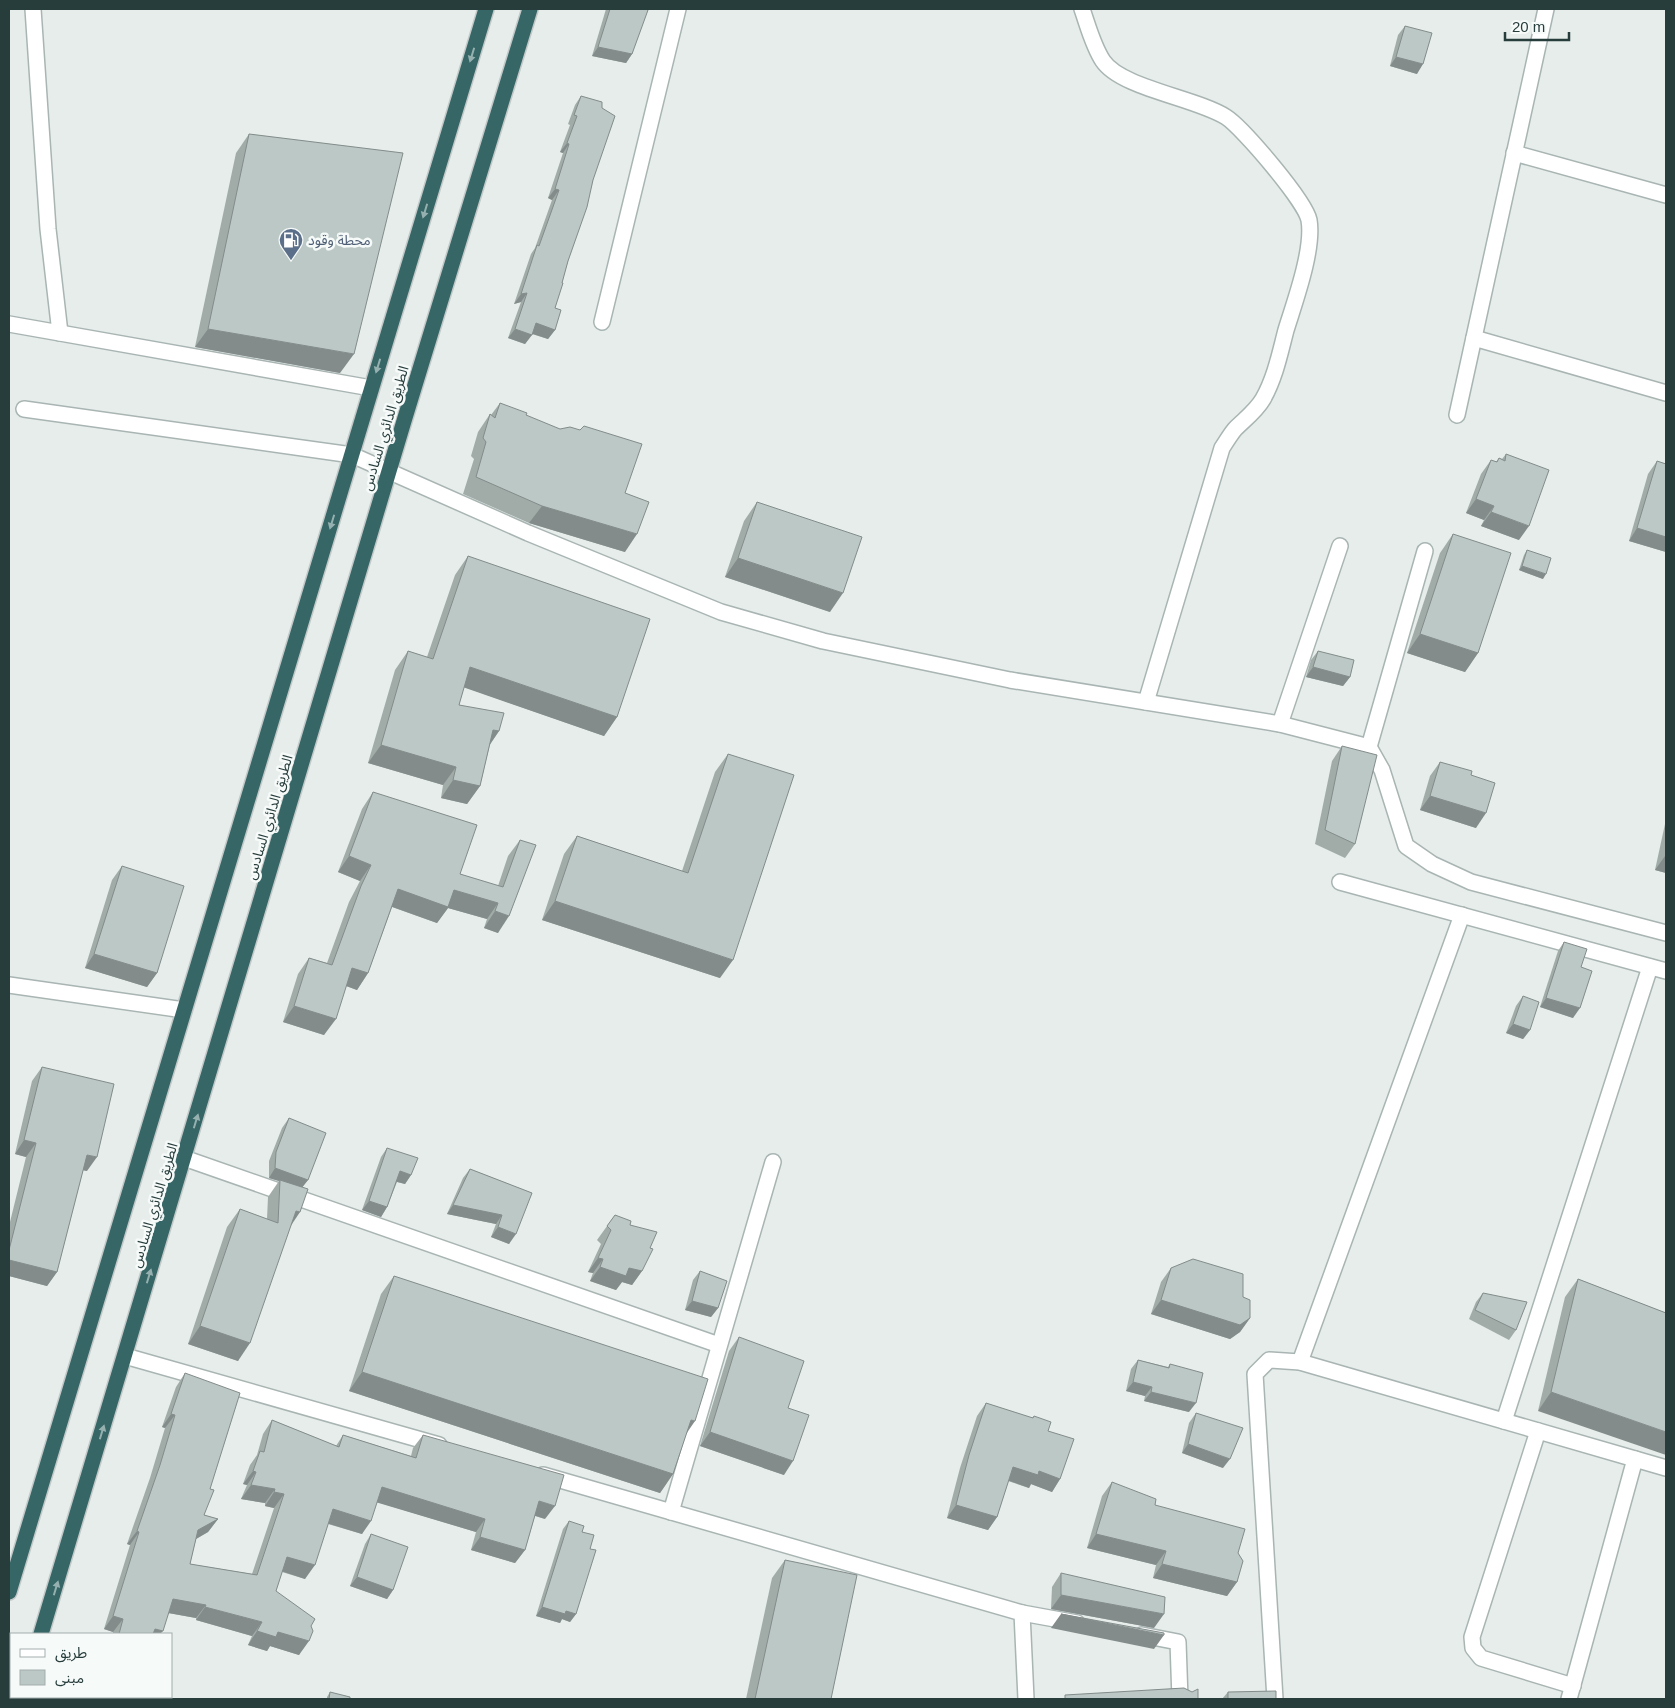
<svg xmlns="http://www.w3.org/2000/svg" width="1675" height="1708" viewBox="0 0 1675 1708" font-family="Arial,'Noto Sans Arabic',sans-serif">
<rect width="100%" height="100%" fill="#e6edeb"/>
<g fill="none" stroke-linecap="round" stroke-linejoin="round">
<g stroke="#a9b5b3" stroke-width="18">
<g id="minor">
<polyline points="33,9 48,229 60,333"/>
<path d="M1082,9C1088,26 1093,46 1103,61C1121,88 1196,98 1226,117C1243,128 1305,201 1309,220C1314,249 1295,301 1286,330C1280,353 1275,378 1263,399C1256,411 1245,419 1235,429C1230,435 1226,442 1222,448L1146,702"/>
<polyline points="1514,153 1666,195"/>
<polyline points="602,322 678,9"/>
<polyline points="9,324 371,388"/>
<polyline points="1474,338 1666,393"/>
<polyline points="24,409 352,455 528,533 721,612 823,641 1010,680 1280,724 1369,747 1382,770 1406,846 1432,864 1471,882 1666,933"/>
<polyline points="1457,415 1546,9"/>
<polyline points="1280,724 1340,546"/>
<polyline points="1369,747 1425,551"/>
<polyline points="1340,882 1666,971"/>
<polyline points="9,985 184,1010"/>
<polyline points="184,1158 719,1345"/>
<polyline points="125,1356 439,1445"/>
<polyline points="1300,1362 1462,915"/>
<polyline points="1504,1421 1650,967"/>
<polyline points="1538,1431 1472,1637 1473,1648 1481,1658 1573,1686"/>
<polyline points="543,1475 1022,1613 1026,1699"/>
<polyline points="671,1512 773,1162"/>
<polyline points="1022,1613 1077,1623"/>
<polyline points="1142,1635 1178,1642 1180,1699"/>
<polyline points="1275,1699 1255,1374 1269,1360 1300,1362 1666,1468"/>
<polyline points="1569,1699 1635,1459"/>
</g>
</g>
<g stroke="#c3c9c8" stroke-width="18">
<g id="highway">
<polyline points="9,1592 486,9"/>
<polyline points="41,1634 404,421 530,9"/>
<polyline points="9,1666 11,1667"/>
<polyline points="22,1699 23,1697"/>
</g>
</g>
<use href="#minor" stroke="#fff" stroke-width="15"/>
<use href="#highway" stroke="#366666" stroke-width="15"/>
</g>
<g fill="#a1aca9">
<polygon points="606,9 645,9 632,54 626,63 592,56"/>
<polygon points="1405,26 1417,74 1390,66 1398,35"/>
<polygon points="581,96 593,180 568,261 555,308 555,330 548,339 532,334 525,344 508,338 521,302 514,304 531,254 535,248 552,200 548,198 563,153 560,152 570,125 568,124 575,105"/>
<polygon points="249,134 340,373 195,347 236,153"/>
<polygon points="500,403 526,415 625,493 625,552 529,523 463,494 474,459 471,456 478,432 490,414 491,415"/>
<polygon points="1506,454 1519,540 1481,526 1484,520 1466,513 1481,474 1491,460 1496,462 1499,458 1502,459"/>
<polygon points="1657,461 1666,464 1666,552 1629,541 1648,474"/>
<polygon points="757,502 830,612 725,577 744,521"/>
<polygon points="1453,534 1478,653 1465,672 1407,653 1440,553"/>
<polygon points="1527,550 1543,579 1519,570 1524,555"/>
<polygon points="468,556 617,717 604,736 464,687 459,705 499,731 490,744 480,786 467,804 441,798 443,785 368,763 395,670 408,651 427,657 455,575"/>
<polygon points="1318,651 1350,677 1343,686 1306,677 1311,660"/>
<polygon points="1342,746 1355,844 1345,858 1315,844 1332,761"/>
<polygon points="728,754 720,978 542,920 564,854 577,836 682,871 715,772"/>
<polygon points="1440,762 1471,775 1476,828 1420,810 1430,776"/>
<polygon points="373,792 460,874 498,886 508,856 520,840 498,933 484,928 487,919 448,908 437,923 392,907 368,973 357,990 346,986 324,1035 283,1022 298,974 309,958 327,963 349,902 360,881 338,872 362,809"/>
<polygon points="1666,822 1666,873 1655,870 1665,824"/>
<polygon points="122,866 157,973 147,987 85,968 112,880"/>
<polygon points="1564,942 1581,967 1573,1018 1540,1007 1558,951"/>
<polygon points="1523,996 1530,1030 1523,1039 1506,1033 1516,1006"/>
<polygon points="42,1067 87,1171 83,1170 57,1272 47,1286 9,1276 9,1226 26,1157 15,1154 32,1081"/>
<polygon points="289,1118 308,1180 302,1187 290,1227 238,1361 188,1344 227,1227 240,1209 267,1219 268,1197 279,1181 269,1178 269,1161 282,1128"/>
<polygon points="387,1148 411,1175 405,1184 397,1182 387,1207 381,1217 362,1210 381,1157"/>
<polygon points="470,1169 532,1193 509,1244 491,1237 496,1224 447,1214 463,1178"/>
<polygon points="615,1215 630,1225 650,1248 642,1271 632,1285 622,1282 616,1290 590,1281 593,1273 588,1272 601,1244 597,1240"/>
<polygon points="1171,1268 1243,1297 1250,1318 1240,1332 1230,1339 1151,1314 1161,1282"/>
<polygon points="700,1271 718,1308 711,1317 685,1310 693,1280"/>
<polygon points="394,1276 686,1434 673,1474 660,1493 349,1391 381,1294"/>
<polygon points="1578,1279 1666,1313 1538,1411 1565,1297"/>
<polygon points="1483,1293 1516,1330 1509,1340 1469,1319 1476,1302"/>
<polygon points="739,1337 788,1408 784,1475 700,1446 729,1351"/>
<polygon points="1138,1360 1168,1367 1170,1364 1189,1412 1144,1401 1145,1396 1126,1391 1131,1369"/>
<polygon points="185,1373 210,1489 204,1515 218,1519 208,1532 196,1539 190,1564 252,1574 274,1508 265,1506 265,1503 241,1499 247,1485 243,1484 250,1465 257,1455 263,1434 272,1420 336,1446 343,1435 411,1456 413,1448 423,1435 545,1519 535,1516 525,1550 515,1563 471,1550 476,1532 377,1502 362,1534 328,1524 305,1579 282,1572 276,1591 311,1626 299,1655 270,1646 267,1651 248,1645 252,1636 196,1620 196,1618 168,1613 160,1634 113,1634 113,1632 104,1629 130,1545 127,1544 150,1478 165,1428 162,1427 176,1387"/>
<polygon points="986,1403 1032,1418 1034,1416 1048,1431 1060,1479 1052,1492 1031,1484 1029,1488 1008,1481 997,1517 988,1530 947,1518 960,1468 977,1416"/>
<polygon points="1196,1413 1223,1468 1182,1453 1189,1423"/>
<polygon points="1112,1482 1155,1505 1238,1553 1237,1582 1227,1596 1153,1578 1156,1565 1087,1548 1102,1496"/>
<polygon points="569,1521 582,1532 590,1549 576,1614 570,1622 562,1619 560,1623 536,1616 563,1529"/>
<polygon points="371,1534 393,1590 387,1599 350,1586 365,1544"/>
<polygon points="785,1560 831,1699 746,1699 772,1578"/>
<polygon points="1061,1573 1154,1628 1051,1609 1052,1587"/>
<polygon points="330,1692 350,1699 327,1699 327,1697"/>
<polygon points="1228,1692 1276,1699 1222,1699"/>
<polygon points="96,1697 135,1697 138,1699 95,1699"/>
</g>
<g fill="#838c8a">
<polygon points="598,47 632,54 626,63 592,56"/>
<polygon points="1396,57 1423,64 1417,74 1390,66"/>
<polygon points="567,143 569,144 563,153 560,152"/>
<polygon points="555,189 559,190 552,200 548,198"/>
<polygon points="527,293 521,302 514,304 521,294"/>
<polygon points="536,323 555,330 548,339 530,333"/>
<polygon points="208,329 354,354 340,373 195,347"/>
<polygon points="515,329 532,335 525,344 508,338"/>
<polygon points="1476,499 1494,506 1484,520 1466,513"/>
<polygon points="542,506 637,534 625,552 529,523"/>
<polygon points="1491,512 1529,526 1519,540 1481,526"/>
<polygon points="1637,528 1666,537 1666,552 1629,541"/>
<polygon points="738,558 843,593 830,612 725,577"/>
<polygon points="1522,566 1546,574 1543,579 1519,570"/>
<polygon points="1420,634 1478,653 1465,672 1407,653"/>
<polygon points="470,667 617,717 604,736 457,685"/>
<polygon points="1313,667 1350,677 1343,686 1306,677"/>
<polygon points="493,730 499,731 487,749"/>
<polygon points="381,745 456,767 443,785 368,763"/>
<polygon points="453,780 480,786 467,804 441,798"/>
<polygon points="1430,796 1486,813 1476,828 1420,810"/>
<polygon points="349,856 371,865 360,881 338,872"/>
<polygon points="1665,856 1666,857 1666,873 1655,870"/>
<polygon points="398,889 454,890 498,903 487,919 448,908 437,923 387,905"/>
<polygon points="555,901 733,960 720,978 542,920"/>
<polygon points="495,911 509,916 498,933 484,928"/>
<polygon points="94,954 157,973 147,987 85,968"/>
<polygon points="352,968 368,973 357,990 341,984"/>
<polygon points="1546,998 1580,1008 1573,1018 1540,1007"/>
<polygon points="294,1006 336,1019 324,1035 283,1022"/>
<polygon points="1513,1024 1530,1030 1523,1039 1506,1033"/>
<polygon points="24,1140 36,1143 26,1157 15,1154"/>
<polygon points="87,1155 97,1157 87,1171 77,1169"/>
<polygon points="275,1168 308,1180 301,1189 280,1180 279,1181 269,1178"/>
<polygon points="400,1171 411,1175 405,1184 394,1181"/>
<polygon points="369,1201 387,1207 381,1217 362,1210"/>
<polygon points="453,1205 502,1215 496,1224 447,1214"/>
<polygon points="296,1211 300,1212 288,1230"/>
<polygon points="498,1227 516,1234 509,1244 491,1237"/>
<polygon points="598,1258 603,1259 593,1273 588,1272"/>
<polygon points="9,1260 57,1272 47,1286 9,1276"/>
<polygon points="600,1267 629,1268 642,1271 632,1285 622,1282 616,1290 590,1281"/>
<polygon points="1161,1300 1250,1318 1240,1332 1230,1339 1151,1314"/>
<polygon points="692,1301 718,1308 711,1317 685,1310"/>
<polygon points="200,1326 250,1343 238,1361 188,1344"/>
<polygon points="362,1372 673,1474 660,1493 349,1391"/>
<polygon points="1133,1382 1152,1387 1145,1396 1126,1391"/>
<polygon points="1151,1392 1196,1403 1189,1412 1144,1401"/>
<polygon points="1551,1392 1666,1432 1666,1455 1538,1411"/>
<polygon points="171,1414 175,1415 165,1428 162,1427"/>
<polygon points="691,1420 695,1421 682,1440"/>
<polygon points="710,1432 793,1461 784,1475 700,1446"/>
<polygon points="1188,1444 1230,1459 1223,1468 1182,1453"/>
<polygon points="1013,1467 1039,1471 1060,1479 1052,1492 1031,1484 1029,1488 1004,1479"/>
<polygon points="253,1471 256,1472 247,1485 243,1484"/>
<polygon points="251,1485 275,1489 265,1503 241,1499"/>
<polygon points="382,1487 485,1519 476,1532 372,1501"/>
<polygon points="274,1492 284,1494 274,1508 265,1506"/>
<polygon points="539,1501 555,1506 545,1519 530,1514"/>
<polygon points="956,1505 997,1517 988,1530 947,1518"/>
<polygon points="333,1509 371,1521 362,1534 323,1522"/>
<polygon points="218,1519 208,1532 189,1543 198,1530"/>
<polygon points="137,1531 139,1532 130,1545 127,1544"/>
<polygon points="1096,1534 1166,1551 1156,1565 1087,1548"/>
<polygon points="480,1537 525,1550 515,1563 471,1550"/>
<polygon points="287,1557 315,1565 305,1579 278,1570"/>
<polygon points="1162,1564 1237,1582 1227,1596 1153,1578"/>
<polygon points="357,1577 393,1590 387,1599 350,1586"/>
<polygon points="1061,1595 1164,1614 1154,1628 1051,1609"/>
<polygon points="173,1599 206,1605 196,1618 163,1612"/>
<polygon points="205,1607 262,1622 252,1636 196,1620"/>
<polygon points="542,1607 566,1611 576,1614 570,1622 562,1619 560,1623 536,1616"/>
<polygon points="1061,1614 1164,1635 1154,1649 1051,1628"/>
<polygon points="113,1616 123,1619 113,1632 104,1629"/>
<polygon points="155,1629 163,1631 160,1634 151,1634"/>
<polygon points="257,1631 278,1632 309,1641 299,1655 270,1646 267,1651 248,1645"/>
</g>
<g fill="#bbc8c5" stroke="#838c8a">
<polygon points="610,9 645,9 648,10 632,54 598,47"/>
<polygon points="1405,26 1432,33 1423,64 1396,57"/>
<polygon points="581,96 602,102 602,108 615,116 593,180 587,207 568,261 562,283 563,283 555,308 561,310 555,330 536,323 532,335 515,329 527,293 521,294 537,245 539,246 559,190 555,189 569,144 567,143 577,116 574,115"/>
<polygon points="249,134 403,153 354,354 208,329"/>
<polygon points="500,403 527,413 526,415 560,429 570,427 580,430 584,426 642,444 625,493 649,502 637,534 542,506 476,477 486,442 483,438 490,414 495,418"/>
<polygon points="1506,454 1549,470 1529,526 1491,512 1494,506 1476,499 1491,460 1497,462 1499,458 1505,461"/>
<polygon points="1657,461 1666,464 1666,537 1637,528"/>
<polygon points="757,502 862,537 843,593 738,558"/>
<polygon points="1453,534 1511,553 1478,653 1420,634"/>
<polygon points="1527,550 1551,558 1546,574 1522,566"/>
<polygon points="468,556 650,619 617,717 470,667 459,705 504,713 499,731 493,730 480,786 453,780 456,767 381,745 408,651 433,659"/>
<polygon points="1318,651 1354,660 1350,677 1313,667"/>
<polygon points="1342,746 1377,755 1355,844 1325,830"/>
<polygon points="728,754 794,775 733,960 555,901 577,836 688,873"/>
<polygon points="1440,762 1472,771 1471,775 1495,783 1486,813 1430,796"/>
<polygon points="373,792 477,825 460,874 503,887 520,840 536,845 509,916 495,911 498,903 454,890 448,907 398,889 368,973 352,968 336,1019 294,1006 309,958 332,965 361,886 371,865 349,856"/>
<polygon points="122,866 184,886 157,973 94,954"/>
<polygon points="1564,942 1587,949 1581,967 1592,971 1580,1008 1546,998"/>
<polygon points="1523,996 1539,1002 1530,1030 1513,1024"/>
<polygon points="42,1067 114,1084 97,1157 87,1155 57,1272 9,1260 9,1250 36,1143 24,1140"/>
<polygon points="289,1118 326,1133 308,1180 275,1168 276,1152"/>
<polygon points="387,1148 418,1158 411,1175 400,1171 387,1207 369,1201"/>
<polygon points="470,1169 532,1193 516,1234 498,1227 502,1215 453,1205"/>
<polygon points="280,1180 308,1189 300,1212 296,1211 250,1343 200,1326 240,1209 278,1223"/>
<polygon points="615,1215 631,1221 630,1225 657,1232 650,1248 653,1249 642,1271 629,1268 626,1276 600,1267 603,1259 598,1258 611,1230 607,1226"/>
<polygon points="1193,1259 1243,1274 1243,1297 1250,1300 1250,1318 1240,1325 1161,1300 1171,1268"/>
<polygon points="700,1271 727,1281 718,1308 692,1301"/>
<polygon points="394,1276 708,1379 695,1421 691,1420 673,1474 362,1372"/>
<polygon points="1578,1279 1666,1313 1666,1432 1551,1392"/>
<polygon points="1483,1293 1527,1302 1516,1330 1475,1310"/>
<polygon points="739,1337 804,1361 788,1408 809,1415 793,1461 710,1432"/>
<polygon points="1138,1360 1169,1368 1170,1364 1203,1373 1196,1403 1151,1392 1152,1387 1133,1382"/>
<polygon points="185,1373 240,1393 210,1489 214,1490 204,1515 218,1519 198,1530 190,1564 257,1575 284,1494 274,1492 275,1489 251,1485 256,1472 253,1471 260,1451 264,1452 272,1420 339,1447 343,1435 416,1458 423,1435 564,1475 555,1506 539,1501 525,1550 480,1537 485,1519 382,1487 371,1521 333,1509 315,1565 287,1557 276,1591 315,1619 311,1626 313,1631 309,1641 278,1632 276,1637 257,1631 262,1622 205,1607 206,1605 173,1599 163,1631 155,1629 153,1634 119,1634 123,1619 113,1616 139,1532 137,1531 160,1465 175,1415 171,1414"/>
<polygon points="986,1403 1033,1418 1034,1416 1051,1422 1048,1431 1074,1439 1060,1479 1039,1471 1038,1475 1013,1467 997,1517 956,1505 969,1455"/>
<polygon points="1196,1413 1243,1428 1230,1459 1188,1444"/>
<polygon points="1112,1482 1156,1499 1155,1505 1245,1529 1238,1553 1243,1561 1237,1582 1162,1564 1166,1551 1096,1534"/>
<polygon points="569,1521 584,1526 582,1532 594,1535 590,1549 596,1550 576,1614 566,1611 565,1614 542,1607"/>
<polygon points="371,1534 408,1547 393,1590 357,1577"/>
<polygon points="785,1560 857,1575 831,1699 755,1699"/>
<polygon points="1061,1573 1165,1597 1164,1614 1061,1595"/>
<polygon points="1061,1614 1164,1633 1164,1635"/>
<polygon points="1184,1688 1192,1692 1198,1689 1198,1699 1065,1699 1065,1695"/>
<polygon points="1276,1691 1276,1699 1228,1699 1228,1692"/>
<polygon points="330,1692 350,1697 350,1699 329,1699"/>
<polygon points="102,1697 135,1697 138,1699 101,1699"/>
</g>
<defs><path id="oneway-solid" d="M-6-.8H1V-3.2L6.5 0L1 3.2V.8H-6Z" transform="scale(1.25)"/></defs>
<g fill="#96b0b0">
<use href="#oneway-solid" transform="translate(472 55) rotate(107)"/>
<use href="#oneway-solid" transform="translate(425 211) rotate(107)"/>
<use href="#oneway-solid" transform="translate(378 366) rotate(107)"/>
<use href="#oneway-solid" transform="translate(332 522) rotate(107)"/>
<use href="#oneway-solid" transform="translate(196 1121) rotate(-73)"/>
<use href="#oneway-solid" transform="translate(149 1276) rotate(-73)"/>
<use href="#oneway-solid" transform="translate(102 1432) rotate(-73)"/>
<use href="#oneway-solid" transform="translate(56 1588) rotate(-73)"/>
</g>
<defs>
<g id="fuel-pin" transform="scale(1.25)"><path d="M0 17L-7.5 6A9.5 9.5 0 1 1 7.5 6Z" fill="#5c6f8a" stroke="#f6faf9"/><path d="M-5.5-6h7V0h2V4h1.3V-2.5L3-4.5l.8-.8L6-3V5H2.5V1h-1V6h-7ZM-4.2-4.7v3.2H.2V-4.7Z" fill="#fff"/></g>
</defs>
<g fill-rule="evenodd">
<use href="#fuel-pin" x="291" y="240"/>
</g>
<g text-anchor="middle" stroke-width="5" stroke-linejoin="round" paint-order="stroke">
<g font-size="14" fill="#4e5e75" stroke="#f6faf9" text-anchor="start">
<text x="308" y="245">محطة وقود</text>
</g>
<g font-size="14" fill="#273d3c" stroke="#f6faf9">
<text transform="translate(385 428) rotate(-73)" y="5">الطريق الدائري السادس</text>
<text transform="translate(269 817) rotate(-73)" y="5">الطريق الدائري السادس</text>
<text transform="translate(154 1205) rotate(-73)" y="5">الطريق الدائري السادس</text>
</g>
</g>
<rect width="1675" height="1708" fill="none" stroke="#273d3c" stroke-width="20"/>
<rect x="10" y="1633" width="162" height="65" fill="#f6faf9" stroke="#a3aead"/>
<rect x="20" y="1649" width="25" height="8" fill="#ffffff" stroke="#a3aead"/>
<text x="55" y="1658" font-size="15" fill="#273d3c">طريق</text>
<rect x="20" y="1670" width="25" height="15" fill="#bbc8c5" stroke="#a3aead"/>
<text x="55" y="1683" font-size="15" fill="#273d3c">مبنى</text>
<path d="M1505 32v8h64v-8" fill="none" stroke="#273d3c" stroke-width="2.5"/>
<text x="1512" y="32" font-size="15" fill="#273d3c" stroke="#f6faf9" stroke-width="4" paint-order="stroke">20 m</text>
</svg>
